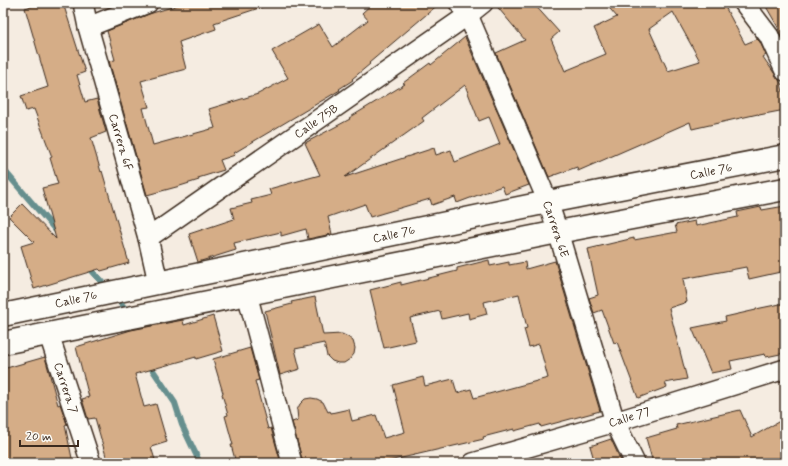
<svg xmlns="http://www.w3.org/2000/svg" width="788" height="466" viewBox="0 0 788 466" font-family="Mynerve,sans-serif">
<rect width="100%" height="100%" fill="#f5ece1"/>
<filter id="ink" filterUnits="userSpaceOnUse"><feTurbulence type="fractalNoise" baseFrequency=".025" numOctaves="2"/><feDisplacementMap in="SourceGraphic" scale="8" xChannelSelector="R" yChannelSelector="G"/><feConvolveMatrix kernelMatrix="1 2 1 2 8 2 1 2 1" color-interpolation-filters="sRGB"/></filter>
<g filter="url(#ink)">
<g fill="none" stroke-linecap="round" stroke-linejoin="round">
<g stroke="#668f8e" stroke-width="6">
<polyline points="3,169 58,233"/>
<polyline points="87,265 107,288"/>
<polyline points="115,297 130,314"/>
<polyline points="148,363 175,403 182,425 200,463"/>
</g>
</g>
<g fill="#d5ad87" stroke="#3b2a1e" fill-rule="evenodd">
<polygon points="42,3 63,3 85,72 77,75 85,102 97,99 106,132 91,138 101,172 102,171 129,263 101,271 99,269 34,289 21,246 34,242 9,217 22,204 56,239 42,188 58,184 50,158 52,157 34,109 26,111 21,96 48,87 25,8"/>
<polygon points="185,3 264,3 265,6 214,23 216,29 179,42 186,69 141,81 149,107 143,108 153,145 215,128 209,109 258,94 288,78 272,51 319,24 333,47 368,20 362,13 373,3 440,3 369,63 370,64 352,79 353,80 339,89 340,90 234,153 235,155 220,160 224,170 198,178 199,180 180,186 147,195 109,61 115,60 107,31 149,14"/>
<path d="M494,3H533L559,32L551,39L565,71L606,54L594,28L617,17L605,3H723L745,44L757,39L760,42L766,55L763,57L781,83L785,101V110L759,115L758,114L692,129L690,122L578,171L577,167L549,177L496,53L525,40ZM673,12L700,61L668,71L649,29Z"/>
<polygon points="764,3 785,3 785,41 784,42 778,30 779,29"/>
<path d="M465,37L529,185L505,194L502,186L457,203L455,197L432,205L430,199L370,217L365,204L328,217L332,234L308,239L306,229L281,236V232L234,243L236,250L198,262L189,234L234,219L231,208L252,203L251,200L271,195L269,189L320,175L305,143L350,119L349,118L405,84L403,83L430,63L431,65ZM465,85L479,121L489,117L500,144L455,162L451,150L436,155L434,148L345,177L424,121L422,118Z"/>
<polygon points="785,206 785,271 749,279 746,267 683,279 687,302 669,308 687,379 665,383 667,387 638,398 617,342 614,343 602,310 594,313 589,298 598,295 588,249 634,238 634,240 677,232 675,225 695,221 696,226 738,217 737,212 761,207 762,210"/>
<polygon points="489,260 490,266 509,262 509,265 525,262 526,269 555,261 600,411 541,427 540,424 514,431 514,429 483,437 484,439 380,463 303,463 292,422 298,420 297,410 300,404 305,399 311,398 317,399 323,402 328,412 330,411 331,413 349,409 352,421 376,415 384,438 405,432 393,385 423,377 425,386 453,379 457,393 471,389 474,398 548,378 539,344 529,347 524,329 527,328 519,294 484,302 487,314 469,319 468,313 442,319 440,311 410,318 416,341 384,348 370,290 401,282 401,285 457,271 457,268"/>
<polygon points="315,297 323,335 342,334 348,337 353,341 355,348 354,354 350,359 344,363 338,363 332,361 327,356 324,343 295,349 300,369 280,375 265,311 292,304 291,302"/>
<polygon points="785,303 785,353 766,357 765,354 730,361 732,369 711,373 692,328 726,321 725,317 756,310 756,309"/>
<polygon points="213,316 223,351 196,359 196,357 135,374 144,407 156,404 167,442 151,447 156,463 108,463 95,418 88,419 82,399 89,397 76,347 131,330 183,320 184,325"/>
<polygon points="250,348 259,380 255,381 268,429 271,428 281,463 236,463 231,445 233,445 225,416 228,415 222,394 223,393 213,359"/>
<polygon points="45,357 58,405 60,404 67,424 65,425 73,463 3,463 3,369"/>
<polygon points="740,410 752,437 785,418 785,463 653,463 646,438 677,429 676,425"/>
<polygon points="611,439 622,463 595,463 590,446"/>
</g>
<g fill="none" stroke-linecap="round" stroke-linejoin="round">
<g stroke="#3b2a1e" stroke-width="22">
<g id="minor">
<polyline points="83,3 88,27 148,238 158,282"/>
<polyline points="459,3 468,15 548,202 558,232 615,422 635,463"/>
<polyline points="744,3 769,36 785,71"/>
<polyline points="88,27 148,3"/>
<polyline points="148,238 468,15 483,3"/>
<polyline points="247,294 292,463"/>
<polyline points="49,335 91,463"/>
<polyline points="473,463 615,422 785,369"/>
</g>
</g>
<g stroke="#3b2a1e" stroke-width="25">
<g id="tertiary">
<polyline points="3,315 548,202 785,156"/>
<polyline points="3,343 558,232 785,189"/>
</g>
</g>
<use href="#minor" stroke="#fdfcf7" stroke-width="19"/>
<use href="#tertiary" stroke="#fdfcf7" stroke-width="22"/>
</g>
</g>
<g text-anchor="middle" stroke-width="3.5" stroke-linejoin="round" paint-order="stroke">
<g font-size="12" fill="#3b2a1e" stroke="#fdfcf7">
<text transform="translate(316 121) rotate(-35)" y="4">Calle 75B</text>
<text transform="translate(121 142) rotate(74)" y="4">Carrera 6F</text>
<text transform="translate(711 171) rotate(-11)" y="4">Calle 76</text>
<text transform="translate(556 229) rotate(72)" y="4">Carrera 6E</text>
<text transform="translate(394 234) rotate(-12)" y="4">Calle 76</text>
<text transform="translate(76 299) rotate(-12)" y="4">Calle 76</text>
<text transform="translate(66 388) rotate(72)" y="4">Carrera 7</text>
<text transform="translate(629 417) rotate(-17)" y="4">Calle 77</text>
</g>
</g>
<rect width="788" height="466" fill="none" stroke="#fdfcf7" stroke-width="16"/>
<rect x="8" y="8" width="772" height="450" fill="none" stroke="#3b2a1e" stroke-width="1.5" filter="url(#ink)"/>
<path d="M20 440v6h58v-6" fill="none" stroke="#3b2a1e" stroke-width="2"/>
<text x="26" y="440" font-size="12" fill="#3b2a1e" stroke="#fdfcf7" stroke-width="3" paint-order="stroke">20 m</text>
</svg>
